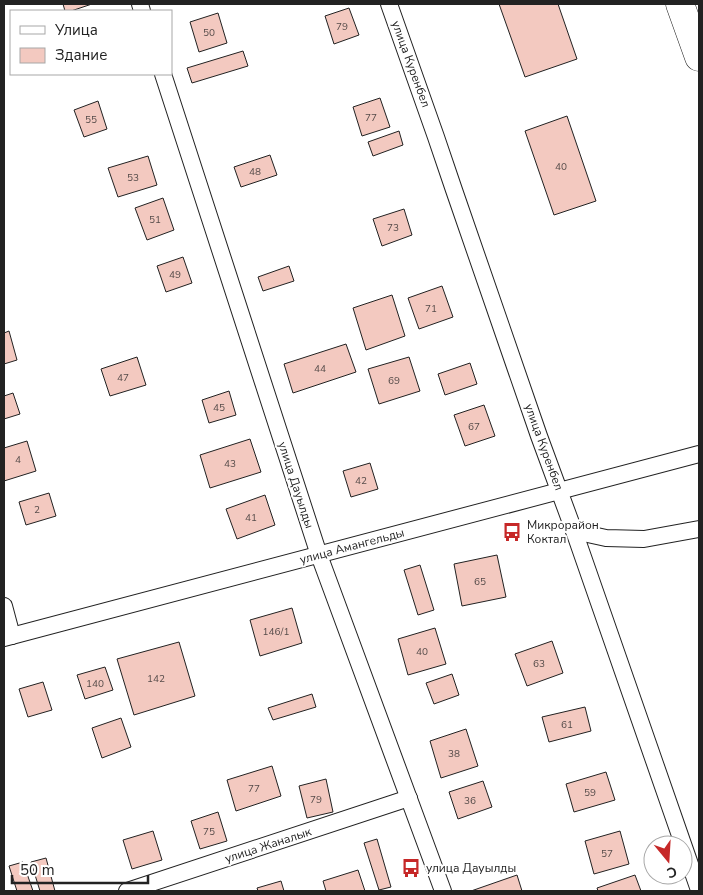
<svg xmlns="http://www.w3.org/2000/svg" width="703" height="895" viewBox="0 0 703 895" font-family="'Nunito Sans',sans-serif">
<rect width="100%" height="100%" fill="#fff"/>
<g fill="#f3c9c0" stroke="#222">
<polygon points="63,4 92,4 71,11 65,11"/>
<polygon points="499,4 558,4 577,59 525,77"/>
<polygon points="349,8 359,35 334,44 325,16"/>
<polygon points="218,13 227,43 199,52 190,22"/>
<polygon points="243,51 248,66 192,83 187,68"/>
<polygon points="380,98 390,127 362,136 353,107"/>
<polygon points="98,101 107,129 84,137 74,110"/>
<polygon points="567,116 596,201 554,215 525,131"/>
<polygon points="399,131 403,145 373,156 368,142"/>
<polygon points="270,155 277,175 241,187 234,167"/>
<polygon points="148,156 157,185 118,197 108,168"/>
<polygon points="163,198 174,230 147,240 135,208"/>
<polygon points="404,209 412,235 382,246 373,219"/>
<polygon points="183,257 192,283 166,292 157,266"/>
<polygon points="289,266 294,281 263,291 258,277"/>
<polygon points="442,286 453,317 419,329 408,298"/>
<polygon points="392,295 405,336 366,350 353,308"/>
<polygon points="9,331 17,360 4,364 4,333"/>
<polygon points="346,344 356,372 293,393 284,364"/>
<polygon points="137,357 146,385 110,396 101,369"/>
<polygon points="409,357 420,391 379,404 368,369"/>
<polygon points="470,363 477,384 445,395 438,374"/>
<polygon points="229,391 236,415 209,423 202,400"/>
<polygon points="13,393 20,414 4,419 4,396"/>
<polygon points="484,405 495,436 465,446 454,415"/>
<polygon points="250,439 261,472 210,488 200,455"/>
<polygon points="27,441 36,471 4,481 4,448"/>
<polygon points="370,463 378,489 351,497 343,471"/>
<polygon points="49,493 56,516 26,525 19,502"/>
<polygon points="265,495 275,525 237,539 226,509"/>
<polygon points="497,555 506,597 462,606 454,564"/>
<polygon points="420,565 434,610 418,615 404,570"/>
<polygon points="292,608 302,643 260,656 250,620"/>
<polygon points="435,628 446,664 408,675 398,639"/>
<polygon points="552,641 563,673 527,686 515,654"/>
<polygon points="179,642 195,696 134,715 117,659"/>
<polygon points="105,667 113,690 85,699 77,675"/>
<polygon points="452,674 459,695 434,704 426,683"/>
<polygon points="43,682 52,710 28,717 19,689"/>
<polygon points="312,694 316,707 273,720 268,708"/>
<polygon points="585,707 591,731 549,742 542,717"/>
<polygon points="121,718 131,747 102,758 92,728"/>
<polygon points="466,729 478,766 441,778 430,741"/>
<polygon points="272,766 281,796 236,811 227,780"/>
<polygon points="606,772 615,800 574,812 566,784"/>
<polygon points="326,779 333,812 307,818 299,786"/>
<polygon points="483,781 492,807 458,819 449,792"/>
<polygon points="218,812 227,841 200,849 191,821"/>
<polygon points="153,831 162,860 132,869 123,840"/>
<polygon points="620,831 629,864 594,874 585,841"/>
<polygon points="377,839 391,887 379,890 364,843"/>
<polygon points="46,858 55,891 40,891 31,862"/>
<polygon points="23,862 33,891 17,891 9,866"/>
<polygon points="358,870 365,891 326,891 323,881"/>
<polygon points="517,875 522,891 471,891"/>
<polygon points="635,875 641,891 598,891 597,888"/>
<polygon points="281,881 284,891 258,891 257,888"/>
</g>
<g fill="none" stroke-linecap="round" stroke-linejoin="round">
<g stroke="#222" stroke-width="18">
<g id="street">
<polyline points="140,4 142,11"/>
<polyline points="389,4 436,137 454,190 539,436 574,531 699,890"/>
<polyline points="163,74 319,555 443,891"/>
<polyline points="574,531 606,538 644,539 699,529"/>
<polyline points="4,606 12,636"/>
<polyline points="4,638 699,454"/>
<polyline points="127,891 409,798"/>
</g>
</g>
<g stroke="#222" stroke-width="29">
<polyline id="highway" points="680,4 699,57"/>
</g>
<use href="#street" stroke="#fff" stroke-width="16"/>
<use href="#highway" stroke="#fff" stroke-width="28"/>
</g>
<defs>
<g id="bus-bare" transform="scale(1.5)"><path d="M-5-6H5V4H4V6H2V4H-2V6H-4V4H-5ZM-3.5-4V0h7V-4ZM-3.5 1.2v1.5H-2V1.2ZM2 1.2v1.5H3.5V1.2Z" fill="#c62828" stroke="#fff" stroke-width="2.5" paint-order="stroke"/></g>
</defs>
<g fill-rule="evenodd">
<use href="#bus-bare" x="512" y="532"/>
<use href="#bus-bare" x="411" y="868"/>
</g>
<g text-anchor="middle" stroke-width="4" stroke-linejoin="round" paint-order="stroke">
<g font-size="10" fill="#564c4a">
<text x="342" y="30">79</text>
<text x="209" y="36">50</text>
<text x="371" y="121">77</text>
<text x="91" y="123">55</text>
<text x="561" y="170">40</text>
<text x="255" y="175">48</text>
<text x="133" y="181">53</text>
<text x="155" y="223">51</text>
<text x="393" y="231">73</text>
<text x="175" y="278">49</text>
<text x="431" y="312">71</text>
<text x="320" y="372">44</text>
<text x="123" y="381">47</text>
<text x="394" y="384">69</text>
<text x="219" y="411">45</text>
<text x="474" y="430">67</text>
<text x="18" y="463">4</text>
<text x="230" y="467">43</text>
<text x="361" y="484">42</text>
<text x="37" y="513">2</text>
<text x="251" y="521">41</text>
<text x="480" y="585">65</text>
<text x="276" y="635">146/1</text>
<text x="422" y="655">40</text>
<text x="539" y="667">63</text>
<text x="156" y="682">142</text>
<text x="95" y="687">140</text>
<text x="567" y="728">61</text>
<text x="454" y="757">38</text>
<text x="254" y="792">77</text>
<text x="590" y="796">59</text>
<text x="316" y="803">79</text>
<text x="470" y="804">36</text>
<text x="209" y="835">75</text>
<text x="607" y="857">57</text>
</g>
<g font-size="12" fill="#222" stroke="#fff">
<text transform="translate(411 64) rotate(70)" y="4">улица Куренбел</text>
<text transform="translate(544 447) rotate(70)" y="4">улица Куренбел</text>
<text transform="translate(296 485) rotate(72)" y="4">улица Дауылды</text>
<text transform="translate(352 546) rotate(-15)" y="4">улица Амангельды</text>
<text transform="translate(268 845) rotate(-18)" y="4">улица Жаналык</text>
</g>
<g font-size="12" fill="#222" stroke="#fff" text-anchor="start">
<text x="527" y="529">Микрорайон<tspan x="527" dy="14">Коктал</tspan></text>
<text x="426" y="872">улица Дауылды</text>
</g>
</g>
<rect width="703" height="895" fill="none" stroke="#222222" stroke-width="10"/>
<rect x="10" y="10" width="162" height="65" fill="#ffffff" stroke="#a7a7a7"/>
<rect x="20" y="26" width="25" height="8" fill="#ffffff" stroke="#a7a7a7"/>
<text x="55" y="35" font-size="15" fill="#222222">Улица</text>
<rect x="20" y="48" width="25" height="15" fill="#f3c9c0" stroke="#a7a7a7"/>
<text x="55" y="60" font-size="15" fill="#222222">Здание</text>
<g transform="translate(668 860) rotate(162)"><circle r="24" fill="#ffffff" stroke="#a7a7a7"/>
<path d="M0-4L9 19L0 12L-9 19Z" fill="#c62828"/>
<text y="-8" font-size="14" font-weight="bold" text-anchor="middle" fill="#222222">С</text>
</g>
<path d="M12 875v8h136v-8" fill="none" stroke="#222222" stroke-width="2.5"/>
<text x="20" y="875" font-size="15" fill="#222222" stroke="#ffffff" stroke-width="4" paint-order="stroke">50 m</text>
</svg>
